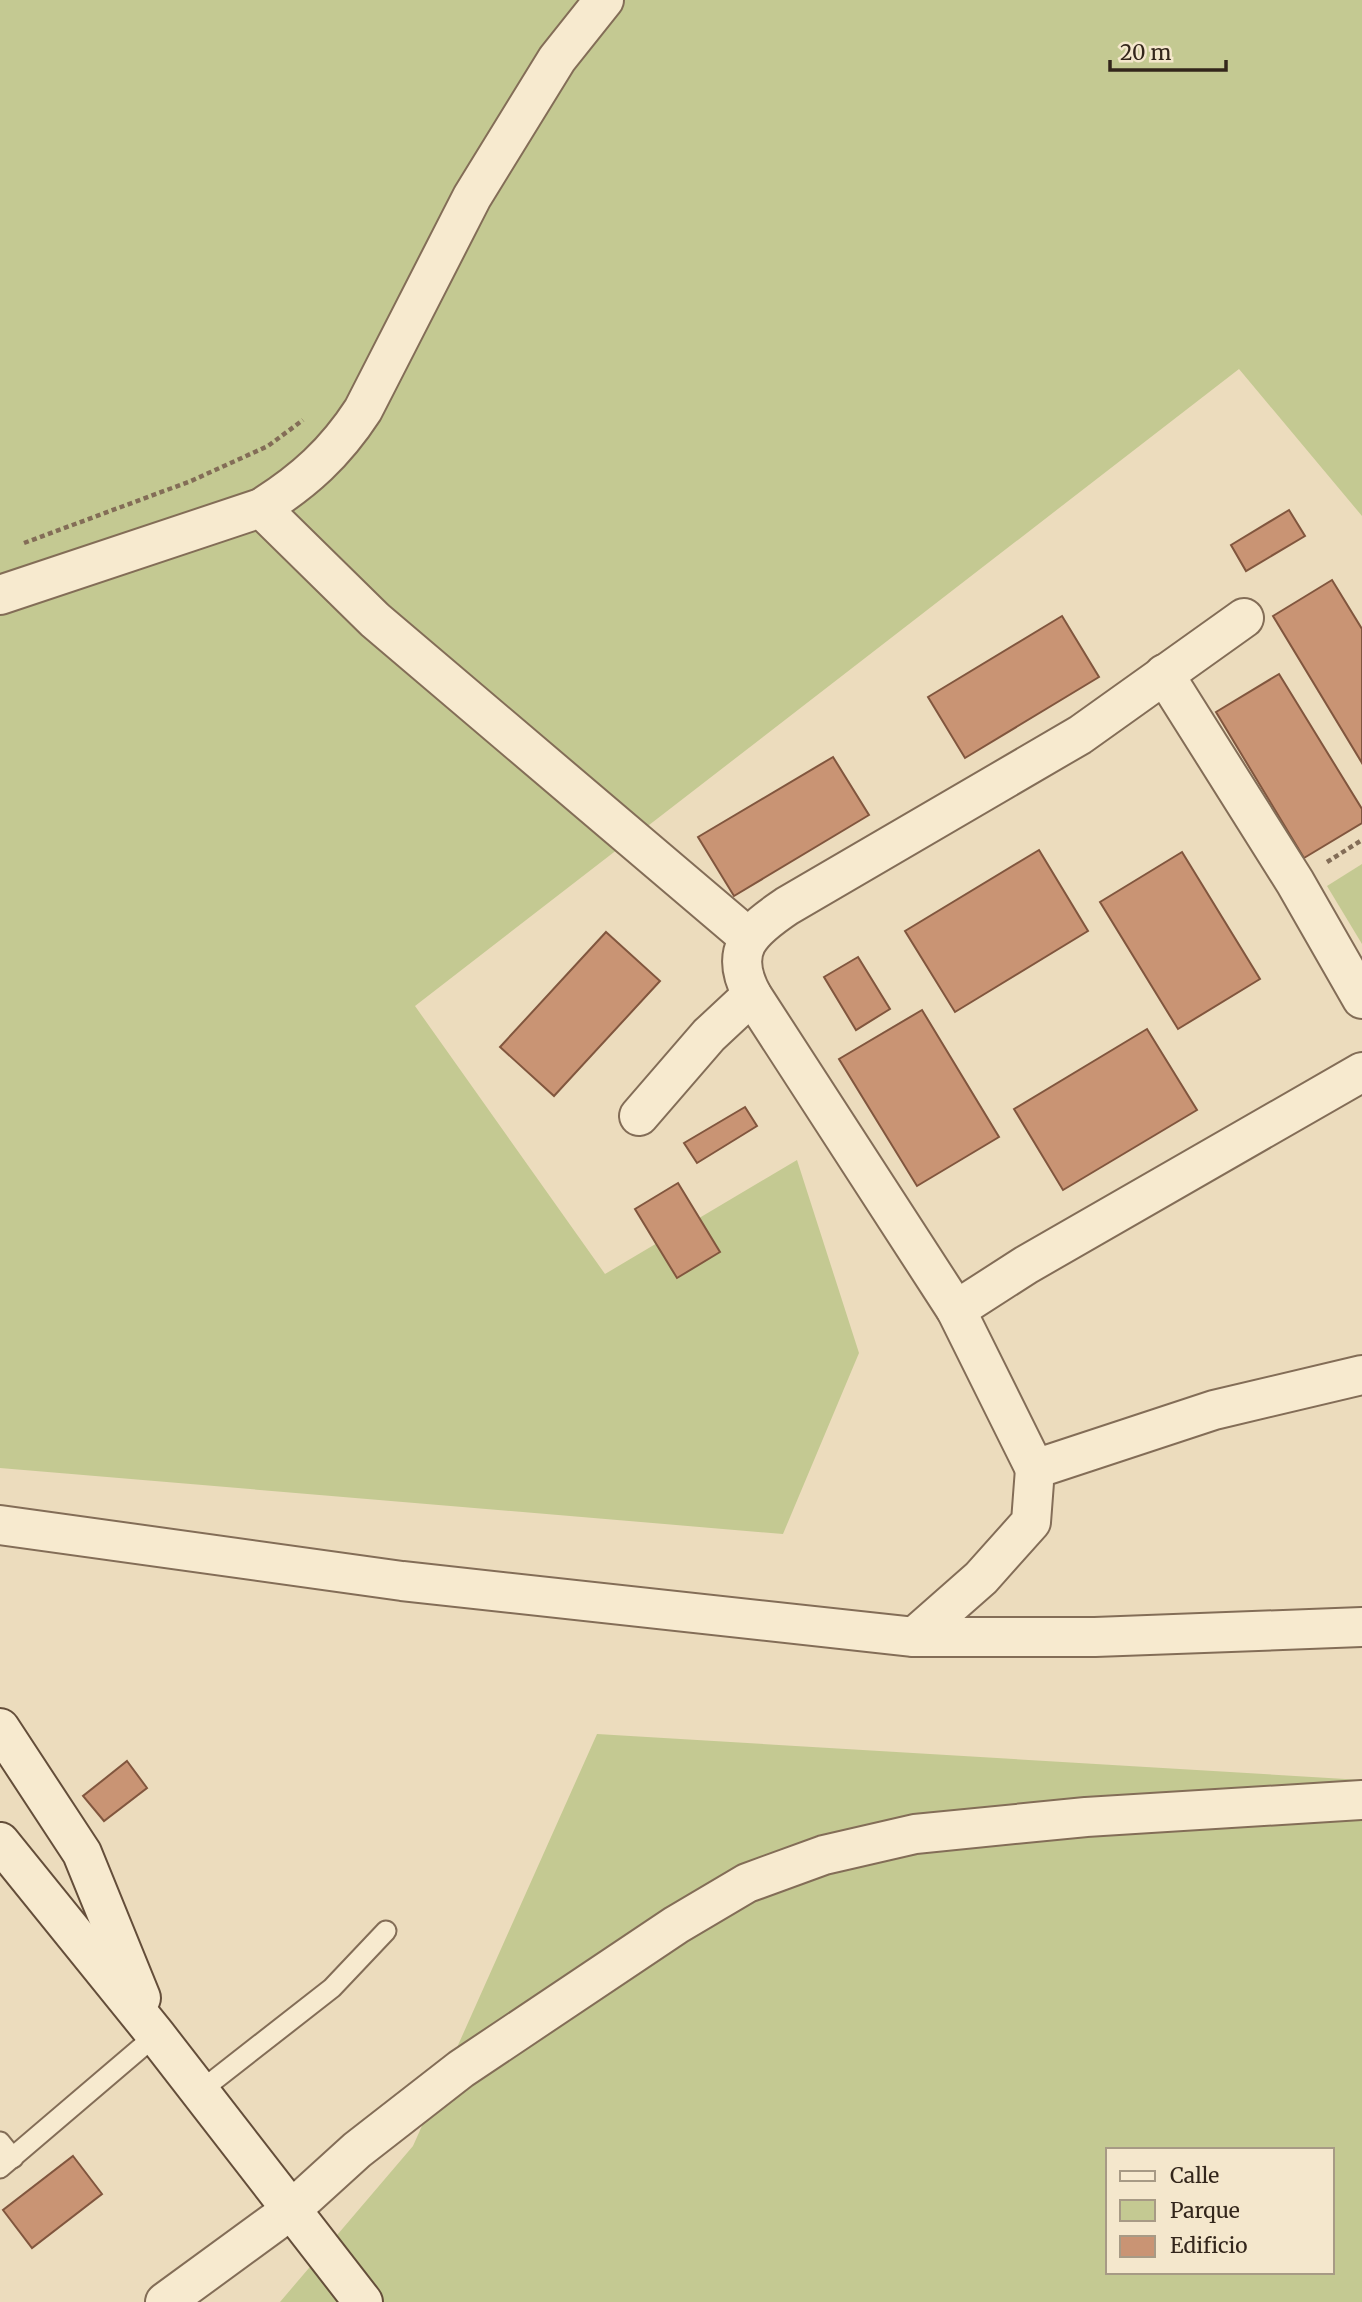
<svg xmlns="http://www.w3.org/2000/svg" width="1362" height="2302" viewBox="0 0 1362 2302" font-family="Merriweather,serif">
<rect width="100%" height="100%" fill="#ecdcbd"/>
<g fill="#c4c992" fill-rule="evenodd">
<polygon points="0,0 1362,0 1362,516 1239,369 415,1006 605,1274 797,1160 859,1353 783,1534 0,1468"/>
<polygon points="1362,864 1362,944 1327,886"/>
<path d="M597,1734L1362,1780V2302H280L413,2146ZM1108,2150H1332V2272H1108Z"/>
</g>
<g fill="#c99474" stroke="#81563e" stroke-width="2">
<polygon points="1289,510 1305,536 1246,571 1231,545"/>
<polygon points="1332,580 1362,629 1362,763 1273,616"/>
<polygon points="1062,616 1099,677 965,758 928,697"/>
<polygon points="1279,674 1362,809 1362,823 1304,858 1216,712"/>
<polygon points="833,757 869,815 734,896 698,837"/>
<polygon points="1039,850 1088,931 955,1012 905,931"/>
<polygon points="1182,852 1260,979 1178,1029 1100,902"/>
<polygon points="606,932 660,981 554,1096 500,1047"/>
<polygon points="858,957 890,1009 856,1030 824,977"/>
<polygon points="922,1010 999,1137 917,1186 839,1059"/>
<polygon points="1147,1029 1197,1110 1063,1190 1014,1109"/>
<polygon points="745,1107 757,1126 697,1163 684,1143"/>
<polygon points="678,1183 720,1252 677,1278 635,1209"/>
<polygon points="127,1761 147,1788 104,1821 83,1796"/>
<polygon points="73,2156 102,2194 32,2248 3,2210"/>
</g>
<g fill="none" stroke-linecap="round" stroke-linejoin="round">
<g stroke="#836d57" stroke-width="23">
<g id="lane">
<polyline points="199,2092 332,1988 386,1931"/>
<polyline points="0,2142 13,2158"/>
<polyline points="0,2168 156,2035"/>
</g>
</g>
<g stroke="#836d57" stroke-width="42">
<g id="street">
<polyline points="261,508 375,620 748,937"/>
<path d="M0,595L261,508C304,481 335,453 363,410L472,197L557,59L604,0"/>
<polyline points="1164,674 1295,882 1362,999"/>
<polyline points="639,1116 709,1035 752,995"/>
<polyline points="956,1310 1026,1265 1362,1072"/>
<path d="M1035,1469L956,1310L752,995C728,950 750,931 787,906L1080,735L1244,618"/>
<polyline points="0,1525 402,1581 914,1637 1095,1637 1362,1627"/>
<polyline points="914,1637 981,1578 1031,1522 1035,1469 1214,1410 1362,1375"/>
<polyline points="165,2302 291,2210 357,2150 461,2069 676,1925 747,1883 824,1855 915,1834 1086,1817 1362,1800"/>
</g>
</g>
<g stroke="#644e3a" stroke-width="42">
<g id="secondary">
<polyline points="0,1728 82,1853 141,1998"/>
<polyline points="0,1842 156,2035 363,2302"/>
</g>
</g>
<g stroke="#836d57" stroke-width="4.5" stroke-dasharray="5 3.5" stroke-linecap="butt">
<polyline points="24,543 191,481 268,446 303,420"/>
<polyline points="1327,862 1362,840"/>
</g>
<use href="#lane" stroke="#f7eacf" stroke-width="19"/>
<use href="#street" stroke="#f7eacf" stroke-width="38"/>
<use href="#secondary" stroke="#f7eacf" stroke-width="38"/>
</g>
<rect x="1106" y="2148" width="228" height="126" fill="#f4e7cc" stroke="#a79a85" stroke-width="2"/>
<rect x="1120" y="2171" width="35" height="10" fill="#f7eacf" stroke="#a79a85" stroke-width="2"/>
<text x="1170" y="2183" font-size="21" fill="#33261b">Calle</text>
<rect x="1120" y="2200" width="35" height="21" fill="#c4c992" stroke="#a79a85" stroke-width="2"/>
<text x="1170" y="2218" font-size="21" fill="#33261b">Parque</text>
<rect x="1120" y="2236" width="35" height="21" fill="#c99474" stroke="#a79a85" stroke-width="2"/>
<text x="1170" y="2253" font-size="21" fill="#33261b">Edificio</text>
<path d="M1110 60v10h116v-10" fill="none" stroke="#33261b" stroke-width="3.5"/>
<text x="1120" y="60" font-size="21" fill="#33261b" stroke="#f4e7cc" stroke-width="5" paint-order="stroke">20 m</text>
</svg>
